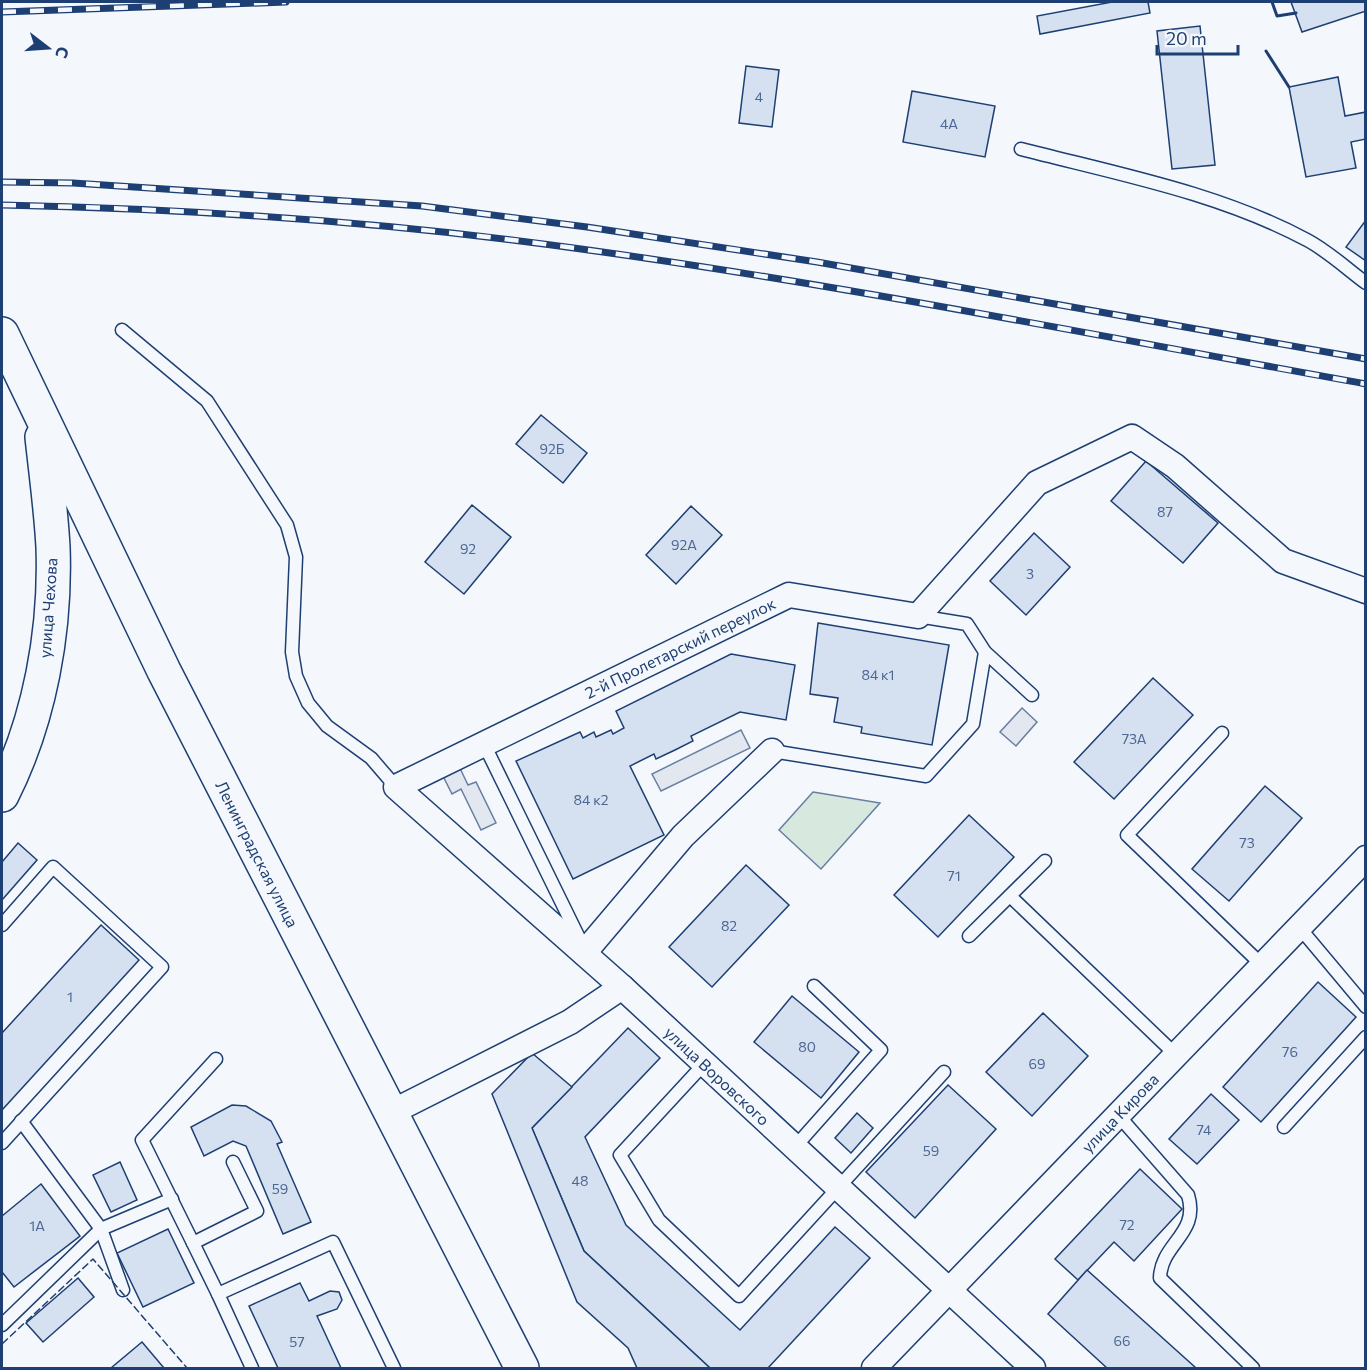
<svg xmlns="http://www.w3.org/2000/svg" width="1367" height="1370" viewBox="0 0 1367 1370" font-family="Commissioner,sans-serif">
<rect width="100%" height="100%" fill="#f4f7fb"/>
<polygon fill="#d7e8df" stroke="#687fa3" stroke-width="1.5" points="813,792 880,803 821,869 779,830"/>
<g fill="#e3e8f0" stroke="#687fa3" stroke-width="1.5">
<polygon points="1022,708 1037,722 1016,746 1000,732"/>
<polygon points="741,730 750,748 661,791 652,774"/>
<polygon points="458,764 468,785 476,782 496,823 481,830 461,789 452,794 441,772"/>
</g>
<g fill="#d5e0f0" stroke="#1d3f73" stroke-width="1.5">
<polygon points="1112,2 1148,2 1150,13 1040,34 1037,16"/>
<polygon points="1291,2 1366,2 1366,11 1302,32"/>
<polygon points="1200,26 1215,165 1172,169 1157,31"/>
<polygon points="746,66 779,70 772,127 739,123"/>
<polygon points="1338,77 1345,116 1366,112 1366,139 1351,142 1356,168 1306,177 1289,87"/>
<polygon points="912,91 995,106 985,157 903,142"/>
<polygon points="1366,220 1366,261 1346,247"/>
<polygon points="541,415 587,453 563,483 516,444"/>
<polygon points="1146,461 1218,523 1183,563 1111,501"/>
<polygon points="472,505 511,537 464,594 425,562"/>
<polygon points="691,506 722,535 676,584 646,555"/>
<polygon points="1034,533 1070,567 1026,615 990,581"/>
<polygon points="818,623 949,645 932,745 861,733 862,727 834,722 838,698 810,694"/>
<polygon points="731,654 795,665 786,720 740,712 691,736 693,741 675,750 656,759 654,754 630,766 664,835 573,879 516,761 580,732 583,738 594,732 596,737 611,730 613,734 624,728 616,711"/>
<polygon points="1153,678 1193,715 1114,799 1074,762"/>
<polygon points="1265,786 1302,818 1229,901 1192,869"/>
<polygon points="969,815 1014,857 938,937 894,895"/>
<polygon points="18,843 37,860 2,900 2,862"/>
<polygon points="746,865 789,905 712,987 669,947"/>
<polygon points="101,925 139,960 2,1110 2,1033"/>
<polygon points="1318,982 1356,1017 1261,1122 1223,1087"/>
<polygon points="792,996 859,1052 821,1098 754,1042"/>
<polygon points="1043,1013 1088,1056 1032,1116 986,1072"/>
<polygon points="628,1028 660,1058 585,1137 626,1225 740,1330 835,1227 870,1258 768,1368 710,1368 584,1251 532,1128"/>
<polygon points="532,1053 572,1087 532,1128 584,1251 710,1368 637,1368 628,1348 577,1302 492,1094"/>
<polygon points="948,1085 996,1129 915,1218 866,1172"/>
<polygon points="1211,1094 1239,1120 1197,1164 1169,1139"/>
<polygon points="232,1105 246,1106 271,1121 282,1142 277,1144 311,1222 283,1234 246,1146 233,1141 204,1156 191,1127"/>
<polygon points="857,1113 873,1128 851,1153 835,1138"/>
<polygon points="120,1162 137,1200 111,1212 93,1175"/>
<polygon points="1140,1169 1182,1209 1134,1261 1114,1242 1078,1280 1055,1259"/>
<polygon points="41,1184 80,1236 14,1287 2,1272 2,1216"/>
<polygon points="168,1229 194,1283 143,1307 117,1253"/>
<polygon points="1087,1270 1196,1368 1107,1368 1048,1314"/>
<polygon points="78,1278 94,1297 43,1342 26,1323"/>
<polygon points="300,1283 309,1301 330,1291 339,1292 342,1300 337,1309 317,1316 341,1368 278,1368 249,1306"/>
<polygon points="142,1342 164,1368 111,1368"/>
</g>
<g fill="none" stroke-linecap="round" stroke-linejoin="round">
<g stroke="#1d3f73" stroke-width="15">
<g id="lane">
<path d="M1021,149C1118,174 1219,193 1307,240C1328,251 1347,269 1366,283"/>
<polyline points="122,330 207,401 287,525 296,557 292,652 296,676 308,703 327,726 371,758 396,787"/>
<polyline points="918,616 967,624 985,652 1032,695"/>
<polyline points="1222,733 1127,835 1262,965"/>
<polyline points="484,744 581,942"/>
<polyline points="772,751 926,776 973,724 985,652"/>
<polyline points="1010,896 1176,1055"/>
<polyline points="2,925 53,867 162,967 2,1143"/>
<polyline points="1299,927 1366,1007"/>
<polyline points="969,936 1045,861"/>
<polyline points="704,1064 620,1155 659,1220 739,1296 944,1072"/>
<path d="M1118,1115L1188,1195C1200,1234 1161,1243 1160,1278L1253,1368"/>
<polyline points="1284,1127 1366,1037"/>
<polyline points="794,1148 881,1050 814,986"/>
<polyline points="193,1243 142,1140 216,1059"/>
<polyline points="123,1290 101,1229 172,1199"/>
<polyline points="218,1294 193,1243 257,1211 233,1162"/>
<polyline points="2,1325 101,1229 21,1121"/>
<polyline points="252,1368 218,1294 333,1242 394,1368"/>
</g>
</g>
<g stroke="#1d3f73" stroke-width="27">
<g id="street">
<polyline points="584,953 683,836 772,751"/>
<polyline points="390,1113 570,1022 622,987"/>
<polyline points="874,1368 1366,858"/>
<polyline points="1033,1368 622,987 396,787 789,595 918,616 1037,483 1132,437 1175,466 1283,561 1366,591"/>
</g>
</g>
<g stroke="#1d3f73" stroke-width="36">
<g id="secondary">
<polyline points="2,334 164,671 522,1368"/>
<path d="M2,795C40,720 56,630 53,547C51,510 46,474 42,437"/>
</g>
</g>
<use href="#lane" stroke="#f4f7fb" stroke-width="12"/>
<use href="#street" stroke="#f4f7fb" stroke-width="24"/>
<use href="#secondary" stroke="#f4f7fb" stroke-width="33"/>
<g stroke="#1d3f73" stroke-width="7">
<g id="rail">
<polyline points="2,12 286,2"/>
<polyline points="2,182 73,183 422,206 587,227 817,262 1366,359"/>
<path d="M2,205C195,209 389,222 581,249C844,285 1104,337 1366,384"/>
</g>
</g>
<use href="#rail" stroke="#f4f7fb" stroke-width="4.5" stroke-dasharray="14" stroke-linecap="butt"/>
<polyline stroke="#1d3f73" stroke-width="1.5" stroke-dasharray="8 3" stroke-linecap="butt" points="2,1344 93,1259 187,1368"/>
<g stroke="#1d3f73" stroke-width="3">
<polyline points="1272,2 1277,16 1296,13"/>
<polyline points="1266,51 1289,87"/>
</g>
</g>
<g text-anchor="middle" stroke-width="4.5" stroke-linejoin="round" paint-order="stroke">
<g font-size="14" fill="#4b6792">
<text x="759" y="102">4</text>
<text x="949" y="129">4А</text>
<text x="552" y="454">92Б</text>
<text x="1165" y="517">87</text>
<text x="684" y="550">92А</text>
<text x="468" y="554">92</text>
<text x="1030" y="579">3</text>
<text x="878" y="680">84 к1</text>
<text x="1134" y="744">73А</text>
<text x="591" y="805">84 к2</text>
<text x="1247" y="848">73</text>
<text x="954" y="881">71</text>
<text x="729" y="931">82</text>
<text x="70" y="1002">1</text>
<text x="807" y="1052">80</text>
<text x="1290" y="1057">76</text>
<text x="1037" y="1069">69</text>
<text x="1204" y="1135">74</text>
<text x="931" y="1156">59</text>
<text x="580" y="1186">48</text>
<text x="280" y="1194">59</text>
<text x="1127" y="1230">72</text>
<text x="37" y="1231">1А</text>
<text x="1122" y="1346">66</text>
<text x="297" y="1347">57</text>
</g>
<g font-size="16" fill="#1d3f73" stroke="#f4f7fb">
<text transform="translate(48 608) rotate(-86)" y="6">улица Чехова</text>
<text transform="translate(680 648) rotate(-26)" y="6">2-й Пролетарский переулок</text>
<text transform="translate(257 854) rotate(63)" y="6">Ленинградская улица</text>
<text transform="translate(717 1076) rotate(43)" y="6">улица Воровского</text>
<text transform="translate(1120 1113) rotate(-46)" y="6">улица Кирова</text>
</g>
</g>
<rect width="1367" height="1370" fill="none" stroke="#1d3f73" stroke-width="6"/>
<g transform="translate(48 48) rotate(107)" stroke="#f4f7fb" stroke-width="4.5" paint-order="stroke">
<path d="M0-4.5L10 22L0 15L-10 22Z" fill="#1d3f73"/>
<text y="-9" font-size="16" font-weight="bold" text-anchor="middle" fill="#1d3f73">С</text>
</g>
<path d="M1157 45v9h81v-9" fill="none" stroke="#1d3f73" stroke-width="3"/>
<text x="1166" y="45" font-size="18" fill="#1d3f73" stroke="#f4f7fb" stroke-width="4.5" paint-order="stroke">20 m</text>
</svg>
